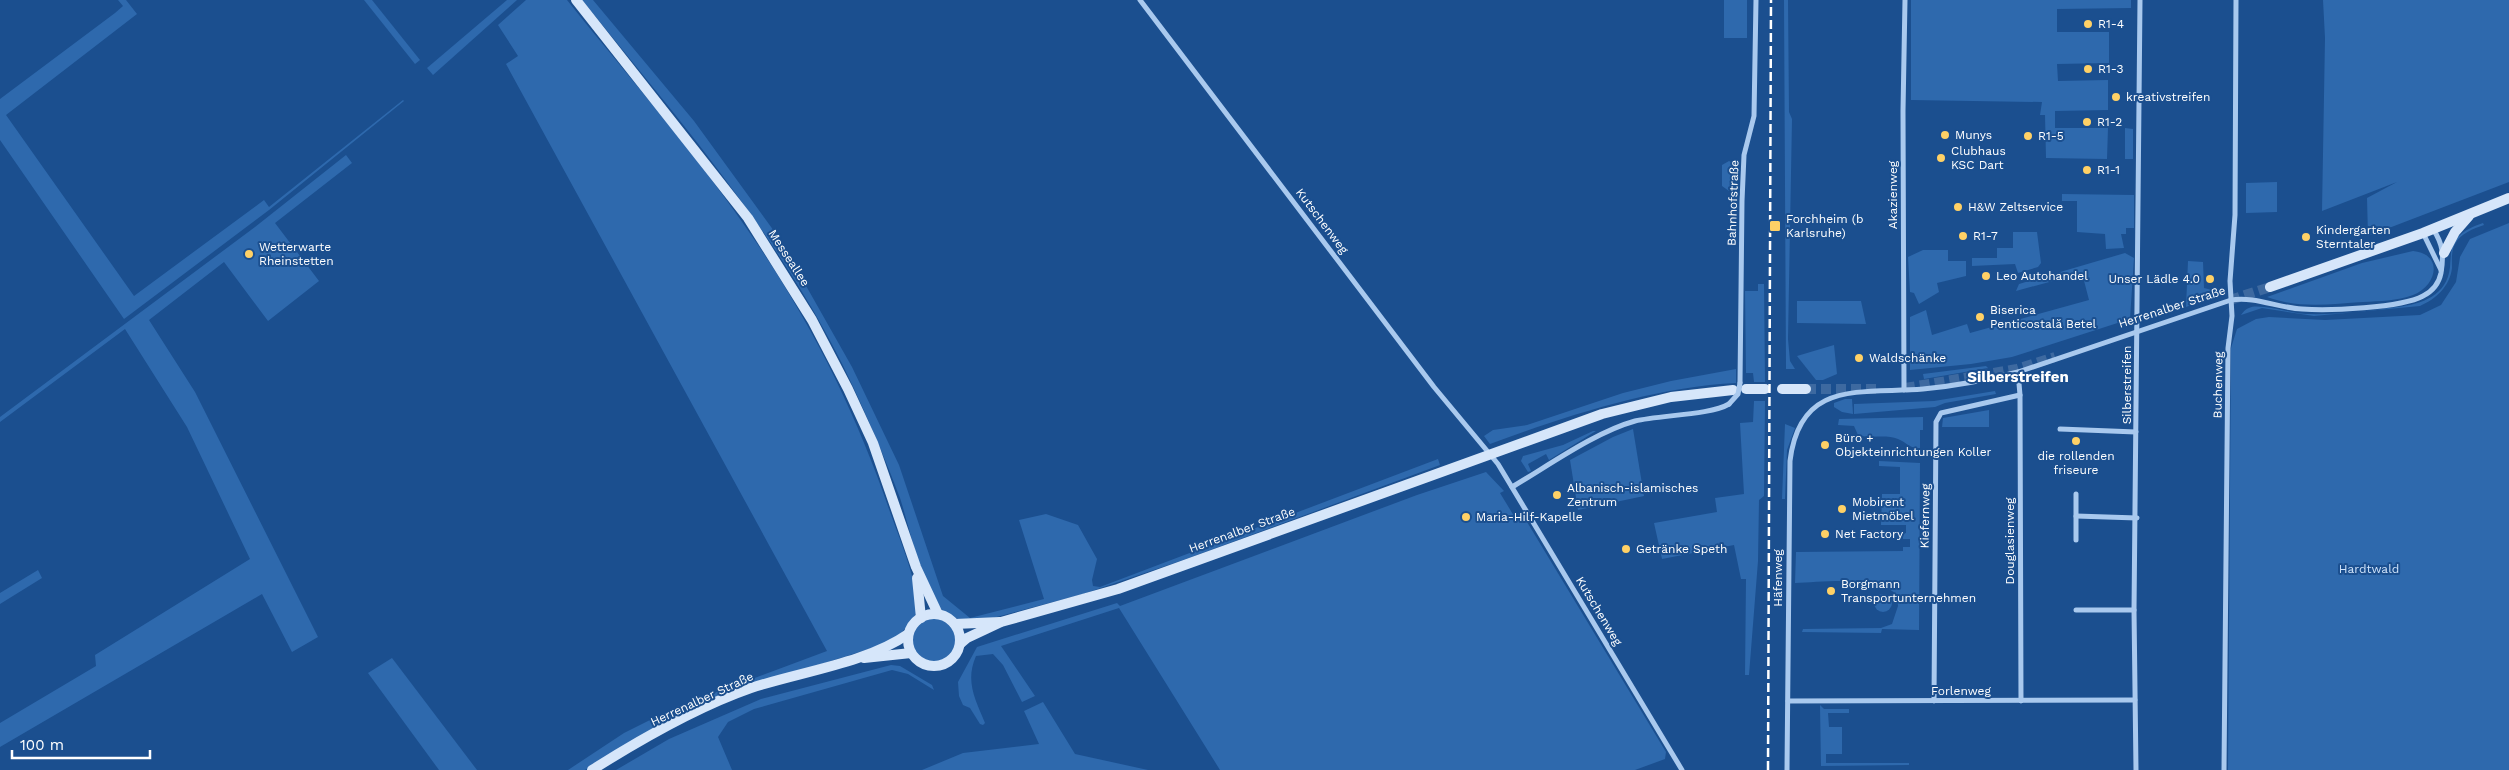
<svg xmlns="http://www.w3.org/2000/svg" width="2509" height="770" viewBox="0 0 2509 770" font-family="'Work Sans',sans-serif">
<rect width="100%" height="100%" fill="#1b4f8f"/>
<g fill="#2e69ad">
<polygon points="118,0 126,0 137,14 6,115 134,296 264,200 269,207 403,100 404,101 269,210 124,319 0,140 0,99 115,13 123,6"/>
<polygon points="364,0 372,0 420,60 415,64"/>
<polygon points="507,0 517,0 433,75 427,68"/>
<path d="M526,0H567C631,80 699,157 756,242C813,326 858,417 890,512C897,532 922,593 917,611C913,623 900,634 891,642L730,693L656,728L585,770H568L624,733L674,708L827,651L506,64L518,56L498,25Z"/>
<path d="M582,0H593L694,121L779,238L852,367L899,465L943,596L970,618L1044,599L1019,520L1046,514L1078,525L1097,559L1092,580L1093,586L1100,587L1438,459L1440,465L1186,559L1083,594L978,622C963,622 951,618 940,608C924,594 908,522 900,498C888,466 875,435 861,404C795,253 685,127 582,0Z"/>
<rect x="1724" y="0" width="23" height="38"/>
<polygon points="1784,0 1788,0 1789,112 1792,119 1788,339 1790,361 1795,369 1786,369"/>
<polygon points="1911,0 2131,0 2131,8 2057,9 2057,32 2109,32 2109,63 2057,64 2058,81 2108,80 2108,110 2055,111 2055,128 2108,128 2107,159 2046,158 2045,115 2040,115 2042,102 1911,100"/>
<polygon points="2323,0 2509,0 2509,182 2368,236 2367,198 2397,182 2322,211 2325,38"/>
<polygon points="2125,128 2133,129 2133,159 2125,159"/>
<polygon points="346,155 352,163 275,223 319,281 268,321 224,262 149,320 195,392 318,637 292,652 262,594 0,747 0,723 96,666 95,655 250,559 187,427 125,329 0,422 0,417 255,227"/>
<polygon points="1729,161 1738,166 1738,186 1729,191 1722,186 1722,165"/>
<polygon points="2277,182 2277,212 2246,213 2246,183"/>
<polygon points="2062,194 2134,195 2134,228 2126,228 2126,234 2121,234 2124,248 2106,249 2105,234 2077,232 2077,201 2062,201"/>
<path d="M2483,223L2484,225C2473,229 2461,233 2455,244C2451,251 2452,260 2452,268C2450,286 2436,299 2420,306L2314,316L2262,308L2241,315C2247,306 2254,306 2264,307C2278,308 2291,313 2306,314C2336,315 2368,311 2397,307C2422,304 2447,296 2450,267C2451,256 2450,247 2457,238C2464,230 2474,226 2483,223Z"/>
<polygon points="2509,223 2509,770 2228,770 2231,348 2237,329 2256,319 2269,317 2325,320 2420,315 2441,305 2456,282 2460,257 2470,239"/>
<polygon points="2013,232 2037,232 2041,263 2038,267 2018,273 2015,264 1972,266 1972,258 1997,258 1997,248 2013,248"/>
<polygon points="1923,250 1948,250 1948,261 1966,261 1966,276 1937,283 1939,292 1919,304 1914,293 1910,292 1908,257"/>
<path d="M2413,251C2444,254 2437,286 2413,295C2397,301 2380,301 2363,302C2331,304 2299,309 2267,297L2362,263Z"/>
<polygon points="2125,253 2134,258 2130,319 2012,357 1971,364 1910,370 1910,317 1926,310 1932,335 1967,324 1970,333 2089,300 2082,273 2016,291 2019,284"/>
<polygon points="2188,261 2203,262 2204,288 2216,291 2216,296 2186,307"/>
<polygon points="1758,284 1764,284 1765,382 1754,382 1753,373 1746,373 1745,291 1758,291"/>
<polygon points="1797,301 1861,301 1866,324 1797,323"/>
<polygon points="1834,345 1837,374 1823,380 1816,380 1797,356"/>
<polygon points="1986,366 1988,368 1924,379 1923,374"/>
<path d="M1736,369V383C1654,387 1566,416 1490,444L1484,436L1493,430L1527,425L1623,393L1671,381Z"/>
<polygon points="1995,391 1996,394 1945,403 1935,407 1854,414 1854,404 1934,401"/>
<polygon points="1845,399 1852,399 1853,414 1842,412 1834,407 1834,403"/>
<polygon points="1754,401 1765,401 1764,496 1759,500 1758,561 1749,675 1745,675 1746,579 1741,579 1734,545 1662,559 1654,523 1717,512 1715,498 1744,494 1740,423 1753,422"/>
<polygon points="1989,410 1989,427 1942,427 1943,418"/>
<path d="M1923,417V430H1920V449C1910,448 1907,443 1898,439C1886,434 1871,439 1858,435L1854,426L1838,425L1839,419Z"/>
<polygon points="1785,424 1795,428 1787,450 1785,499 1782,499"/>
<polygon points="1633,429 1644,496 1578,510 1570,460 1613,437"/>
<polygon points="1593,431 1596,431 1549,460 1546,454 1528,464 1531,471 1528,472 1521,461 1523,456 1563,445"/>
<path d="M1879,461L1920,463L1919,630L1882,629L1881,633L1802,632L1803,629L1881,628L1892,624L1898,606L1897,595C1878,575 1823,582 1795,583L1796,552L1903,551V547H1910V539H1903V534L1906,533V525H1881L1882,494H1900V467L1879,466Z"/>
<path d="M1486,472L1504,491L1500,493L1514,516L1521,512L1666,752L1665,759L1635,770H1220L1119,608L1001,646L1035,696L1022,702L1003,665L993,654L976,656C965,681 975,699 985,723L983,725L980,724L970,708L963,705L959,696L958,682L977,647L1117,603L1120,606L1417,495Z"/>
<polygon points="38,570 42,578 0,604 0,593"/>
<circle cx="1883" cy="603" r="9"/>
<circle cx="934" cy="640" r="22"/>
<polygon points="392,658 477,770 439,770 368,673"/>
<polygon points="891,665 900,666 932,685 934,690 908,674 892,670 754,709 728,722 718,737 732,770 616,770 669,739 761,699"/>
<polygon points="1043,702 1075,754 1148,770 922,770 963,753 1039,744 1024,711"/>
<polygon points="1820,705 1824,709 1849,709 1849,713 1828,713 1829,727 1842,727 1842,754 1826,754 1826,763 1909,763 1909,765 1821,766"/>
</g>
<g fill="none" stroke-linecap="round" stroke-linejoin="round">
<g stroke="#3d69a0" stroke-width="10" stroke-dasharray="10 5" stroke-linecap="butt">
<polyline points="2230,300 2270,287"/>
<polyline points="1905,388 2017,369 2055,357"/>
<polyline points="1806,389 1880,389"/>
</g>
<g stroke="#a9c9ee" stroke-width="5">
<polyline points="1140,0 1434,387 1498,464 1682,770"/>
<polyline points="2423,233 2441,270"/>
<polyline points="2018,372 2020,395 2021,701"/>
<polyline points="1740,383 1742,201 1744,155 1754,116 1756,0"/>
<polyline points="1904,390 1903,111 1905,0"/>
<polyline points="2060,429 2136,432"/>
<path d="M1512,487C1548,466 1595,432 1635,421C1660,415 1711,415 1729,404"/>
<polyline points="2076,516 2137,518"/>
<polyline points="2076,540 2076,494"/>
<polyline points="2076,610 2134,610"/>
<polyline points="1788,701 2135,700"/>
<polyline points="1934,701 1936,422 1941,413 2020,395"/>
<path d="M1787,770L1790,461C1800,379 1861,394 1923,389C1955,386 1987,380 2018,372L2231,300C2255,296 2278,308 2302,309C2328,311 2401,308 2423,296C2433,291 2439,283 2441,273C2444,255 2443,244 2433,229"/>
<polyline points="2136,770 2134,610 2140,0"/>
<polyline points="2224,770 2228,348 2232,316 2230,281 2235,215 2236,0"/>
</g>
<g stroke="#d6e6fa" stroke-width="10">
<polyline points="576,0 748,218 812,320 848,389 873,443 916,567 938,614"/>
<polyline points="2444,253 2455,232 2469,216"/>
<polyline points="2270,287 2423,233 2509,198"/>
<polyline points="1746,389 1765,389"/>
<polyline points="1782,389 1806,389"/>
<polyline points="917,578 921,618"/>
<circle cx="934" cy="640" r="26"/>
<polyline points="955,624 1000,622"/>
<polyline points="960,644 967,638 1001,622 1118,589 1602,414 1671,397 1733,390"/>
<polyline points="864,658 911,653"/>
<path d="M592,770C641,739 696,707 751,688C799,672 867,663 908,634"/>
</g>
<polyline stroke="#fff" stroke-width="2.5" stroke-dasharray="9 4" stroke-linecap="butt" points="1768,770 1771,0"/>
<polyline stroke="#a9c9ee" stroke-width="5" points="1729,404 1738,394 1740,383"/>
</g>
<g fill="#ffd166" stroke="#1b4f8f" stroke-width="2">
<circle cx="2088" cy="24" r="5"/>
<circle cx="2088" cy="69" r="5"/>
<circle cx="2116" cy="97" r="5"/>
<circle cx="2087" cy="122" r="5"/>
<circle cx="1945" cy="135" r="5"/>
<circle cx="2028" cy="136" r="5"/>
<circle cx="1941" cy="158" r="5"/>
<circle cx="2087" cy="170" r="5"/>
<circle cx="1958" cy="207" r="5"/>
<rect x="1769" y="220" width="12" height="12" rx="2.5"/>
<circle cx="1963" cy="236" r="5"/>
<circle cx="2306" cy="237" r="5"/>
<circle cx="249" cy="254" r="5"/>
<circle cx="1986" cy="276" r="5"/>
<circle cx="2210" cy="279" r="5"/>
<circle cx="1980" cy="317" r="5"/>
<circle cx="1859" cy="358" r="5"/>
<circle cx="2076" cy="441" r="5"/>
<circle cx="1825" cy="445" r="5"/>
<circle cx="1557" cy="495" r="5"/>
<circle cx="1842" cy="509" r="5"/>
<circle cx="1466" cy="517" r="5"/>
<circle cx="1825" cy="534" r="5"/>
<circle cx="1626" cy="549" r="5"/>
<circle cx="1831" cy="591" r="5"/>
</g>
<g text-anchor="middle" stroke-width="4" stroke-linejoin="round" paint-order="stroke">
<g font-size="12" fill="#fff" stroke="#1b4f8f" text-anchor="start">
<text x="2098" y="28">R1-4</text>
<text x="2098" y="73">R1-3</text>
<text x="2126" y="101">kreativstreifen</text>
<text x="2097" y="126">R1-2</text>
<text x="1955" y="139">Munys</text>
<text x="2038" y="140">R1-5</text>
<text x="1951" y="155">Clubhaus<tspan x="1951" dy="14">KSC Dart</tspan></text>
<text x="2097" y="174">R1-1</text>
<text x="1968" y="211">H&amp;W Zeltservice</text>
<text x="1786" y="223">Forchheim (b<tspan x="1786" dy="14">Karlsruhe)</tspan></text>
<text x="2316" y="234">Kindergarten<tspan x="2316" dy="14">Sterntaler</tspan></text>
<text x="1973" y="240">R1-7</text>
<text x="259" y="251">Wetterwarte<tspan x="259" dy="14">Rheinstetten</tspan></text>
<text x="1996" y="280">Leo Autohandel</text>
<text x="2200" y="283" text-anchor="end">Unser Lädle 4.0</text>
<text x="1990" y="314">Biserica<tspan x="1990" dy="14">Penticostală Betel</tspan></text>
<text x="1869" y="362">Waldschänke</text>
<text x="1835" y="442">Büro +<tspan x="1835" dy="14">Objekteinrichtungen Koller</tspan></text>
<text x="2076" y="460" text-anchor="middle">die rollenden<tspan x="2076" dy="14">friseure</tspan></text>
<text x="1567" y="492">Albanisch-islamisches<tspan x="1567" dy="14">Zentrum</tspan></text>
<text x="1852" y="506">Mobirent<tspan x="1852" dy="14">Mietmöbel</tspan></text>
<text x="1476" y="521">Maria-Hilf-Kapelle</text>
<text x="1835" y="538">Net Factory</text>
<text x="1636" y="553">Getränke Speth</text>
<text x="1841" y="588">Borgmann<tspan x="1841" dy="14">Transportunternehmen</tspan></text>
</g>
<g font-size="12" fill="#fff" stroke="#1b4f8f">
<text transform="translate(1893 195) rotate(-90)" y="4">Akazienweg</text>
<text transform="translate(1733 203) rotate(-88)" y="4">Bahnhofstraße</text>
<text transform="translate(1322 221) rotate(53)" y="4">Kutschenweg</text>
<text transform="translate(789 258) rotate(57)" y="4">Messeallee</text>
<text transform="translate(2172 307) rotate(-18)" y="4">Herrenalber Straße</text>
<text transform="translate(2127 385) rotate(-90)" y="4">Silberstreifen</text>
<text transform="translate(2218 385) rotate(-89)" y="4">Buchenweg</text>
<text transform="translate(1925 516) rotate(-89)" y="4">Kiefernweg</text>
<text transform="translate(1242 530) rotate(-20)" y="4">Herrenalber Straße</text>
<text transform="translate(2010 541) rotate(-90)" y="4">Douglasienweg</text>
<text transform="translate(1778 578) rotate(-90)" y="4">Häfenweg</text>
<text transform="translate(1599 611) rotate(59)" y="4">Kutschenweg</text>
<text x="1961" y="695">Forlenweg</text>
<text transform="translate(702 699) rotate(-25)" y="4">Herrenalber Straße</text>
</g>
<g font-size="12" fill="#cfe3fa" stroke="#1b4f8f">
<text x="2369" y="573">Hardtwald</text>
</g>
<g font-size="15" font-weight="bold" fill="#fff" stroke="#1b4f8f">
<text x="2018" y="382">Silberstreifen</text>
</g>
</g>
<path d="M12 750v8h138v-8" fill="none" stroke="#ffffff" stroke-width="2.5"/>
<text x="20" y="750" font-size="15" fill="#ffffff" stroke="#1b4f8f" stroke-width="4" paint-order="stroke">100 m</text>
</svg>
